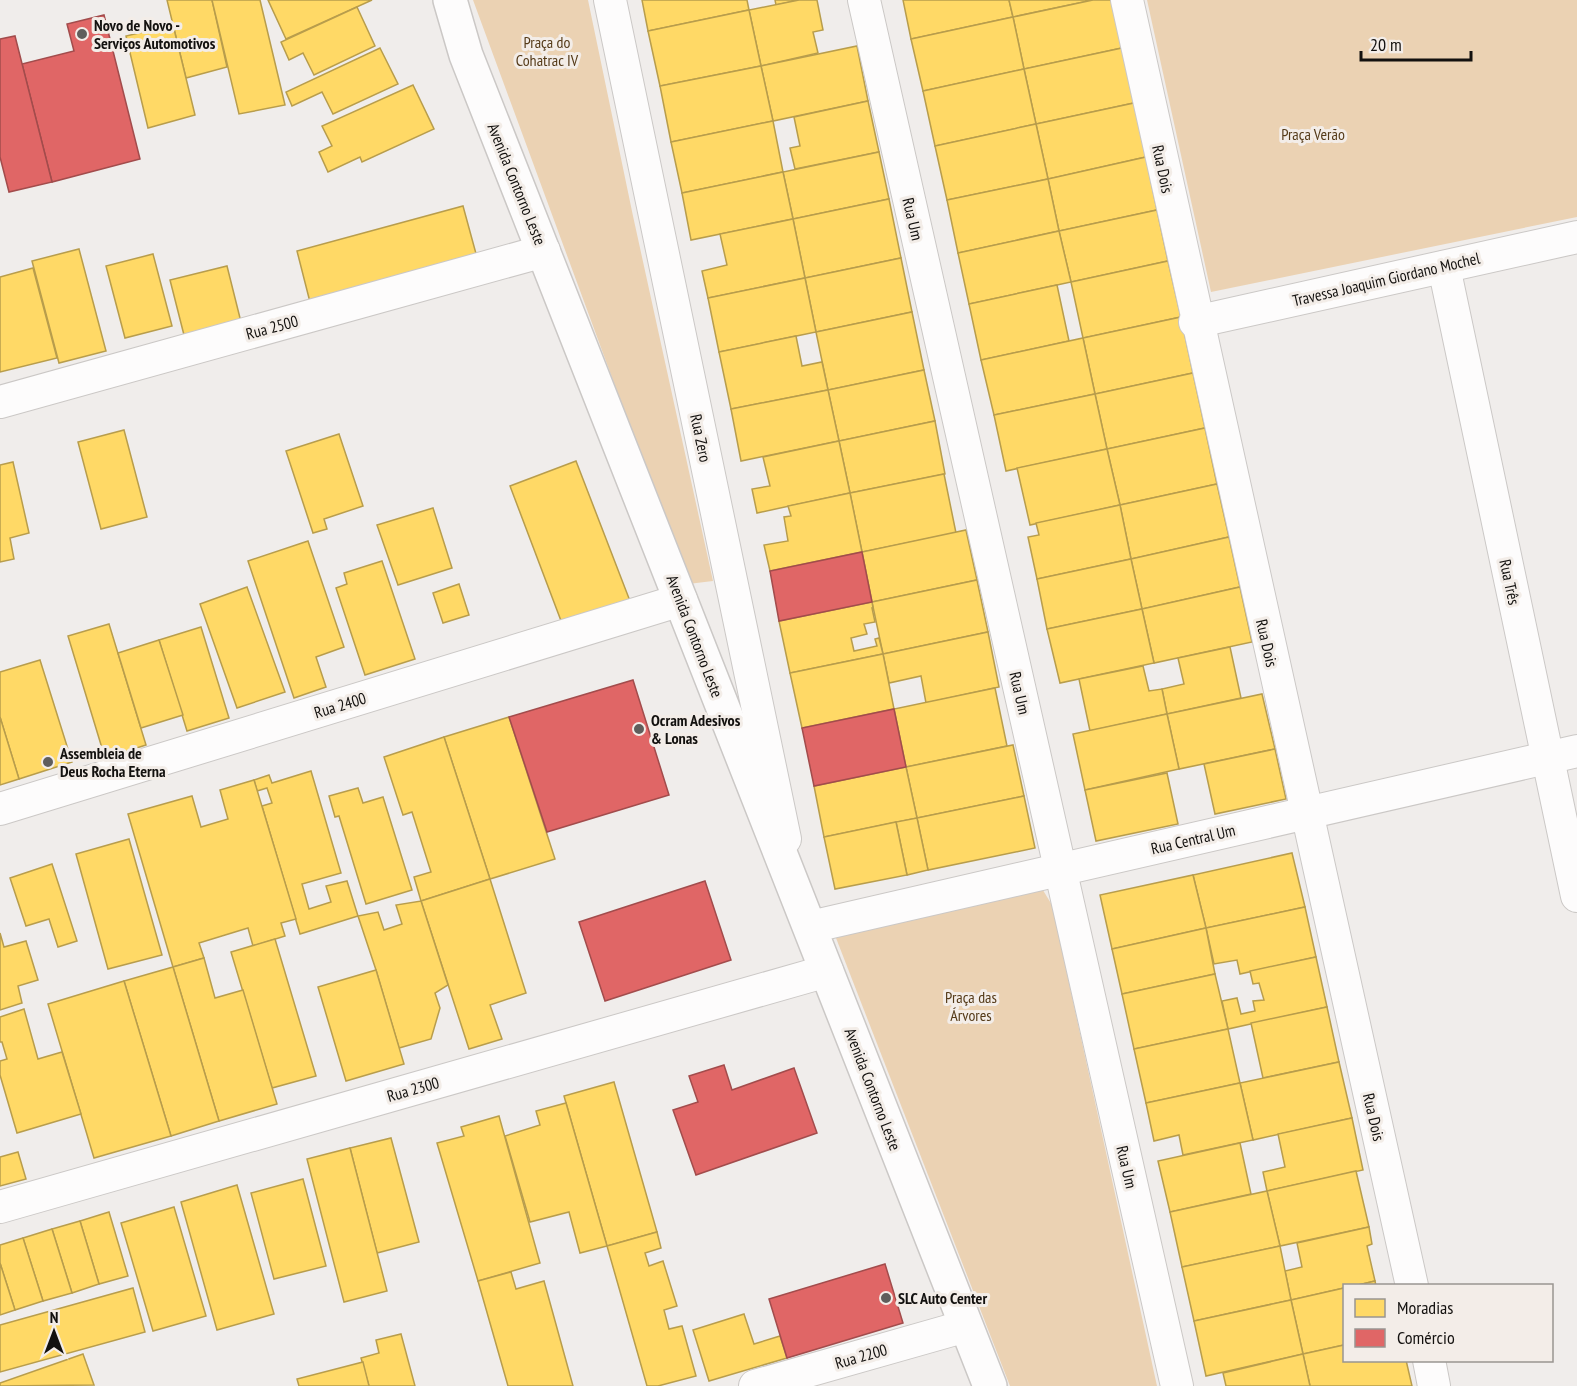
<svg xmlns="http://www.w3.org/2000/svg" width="1577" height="1386" viewBox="0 0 1577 1386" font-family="'PT Sans Narrow',sans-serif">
<rect width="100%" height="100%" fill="#f0edeb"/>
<g fill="#ebd2b3">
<polygon points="473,0 588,0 633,216 713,581 688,584"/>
<polygon points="1147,0 1577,0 1577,217 1211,292"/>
<polygon points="1038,882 1052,905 1157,1386 1010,1386 836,938"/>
</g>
<g fill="#ffd966" stroke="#b89d4c" stroke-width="1.5">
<polygon points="167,0 212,0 227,67 186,78"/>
<polygon points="212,0 260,0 285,105 239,114"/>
<polygon points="268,0 372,0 286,39"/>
<polygon points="642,0 747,0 749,10 648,31"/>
<polygon points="775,0 799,0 776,5"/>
<polygon points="799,0 817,0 823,30 813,32 818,53 761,66 749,10"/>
<polygon points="903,0 1009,0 1013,17 911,39"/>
<polygon points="1009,0 1093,0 1013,17"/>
<polygon points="1093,0 1112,0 1122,48 1024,69 1013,17"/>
<polygon points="357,7 375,46 314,75 303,53 289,60 281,42"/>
<polygon points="749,10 761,66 660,86 648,31"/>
<polygon points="1013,17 1024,69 923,91 911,39"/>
<polygon points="173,25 195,115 148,128 126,36"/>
<polygon points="857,46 868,101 773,121 761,66"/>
<polygon points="380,48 398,84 333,114 322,92 292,106 286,92"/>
<polygon points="1122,48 1134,103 1036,124 1024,69"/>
<polygon points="761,66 773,121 671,142 660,86"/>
<polygon points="1024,69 1036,124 935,146 923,91"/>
<polygon points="413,85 434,129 362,162 360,157 328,172 319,152 332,146 322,126"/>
<polygon points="868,101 879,152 795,169 790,148 800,146 794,117"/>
<polygon points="1134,103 1146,157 1048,179 1036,124"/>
<polygon points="773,121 783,172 682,193 671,142"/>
<polygon points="1036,124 1048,179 947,200 935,146"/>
<polygon points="879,152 889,199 793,219 783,172"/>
<polygon points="1146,157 1157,210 1059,231 1048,179"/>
<polygon points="783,172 793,219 691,240 682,193"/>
<polygon points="1048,179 1059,231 958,253 947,200"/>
<polygon points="889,199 901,258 805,278 793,219"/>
<polygon points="463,206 478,261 311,306 297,251"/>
<polygon points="1157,210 1168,261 1071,282 1059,231"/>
<polygon points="793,219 805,278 708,298 702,271 727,265 720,234"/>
<polygon points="1059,231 1071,282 969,304 958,253"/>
<polygon points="79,249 106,351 59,363 32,261"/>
<polygon points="153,254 172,326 125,338 106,266"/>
<polygon points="901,258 912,312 816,332 805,278"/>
<polygon points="1168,261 1181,317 1083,338 1071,282"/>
<polygon points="227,266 241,322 184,335 170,280"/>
<polygon points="33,268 57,358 0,372 0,277"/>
<polygon points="805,278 816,332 719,352 708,298"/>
<polygon points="1057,285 1069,341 981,360 969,304"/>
<polygon points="912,312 924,370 828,390 816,332"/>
<polygon points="1181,317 1193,373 1095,394 1083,338"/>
<polygon points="796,336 802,366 822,362 828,390 731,409 719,352"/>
<polygon points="1083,338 1095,394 994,415 981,360"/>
<polygon points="924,370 935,421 839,441 828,390"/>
<polygon points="1193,373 1205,428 1107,449 1095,394"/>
<polygon points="828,390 839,441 741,461 731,409"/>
<polygon points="1095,394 1107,449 1006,471 994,415"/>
<polygon points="935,421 945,474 850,493 839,441"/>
<polygon points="1205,428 1217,484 1120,505 1107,449"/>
<polygon points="124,430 147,517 101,529 78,442"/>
<polygon points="339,434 363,506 324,519 327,529 313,533 286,451"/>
<polygon points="839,441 850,493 757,513 752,489 770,486 763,457"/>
<polygon points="1107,449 1120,505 1030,525 1017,468"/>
<polygon points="576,461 630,601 563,626 510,486"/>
<polygon points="13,462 29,533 10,538 14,559 0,562 0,465"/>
<polygon points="944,474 956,533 862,552 850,493"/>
<polygon points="1217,484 1229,537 1131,559 1120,505"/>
<polygon points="850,493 862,552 770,571 764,545 788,541 784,517 791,516 788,506"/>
<polygon points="1120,505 1131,559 1037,579 1028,537 1039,535 1036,523"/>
<polygon points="433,508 452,568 398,585 377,525"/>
<polygon points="966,530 977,580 872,602 862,552"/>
<polygon points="1229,537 1240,587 1142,609 1131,559"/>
<polygon points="308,541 344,647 316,657 326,687 294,698 248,561"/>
<polygon points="1131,559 1142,609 1047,629 1037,579"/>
<polygon points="382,561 415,659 365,675 336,588 347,584 344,573"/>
<polygon points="977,580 988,632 883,654 872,602"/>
<polygon points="459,584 469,615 443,623 433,593"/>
<polygon points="247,587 285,692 237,708 200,604"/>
<polygon points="1240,587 1252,642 1154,663 1142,609"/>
<polygon points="872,602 873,608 872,608 875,622 864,624 867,634 851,638 854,651 877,646 875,639 879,638 883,654 790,673 779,621"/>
<polygon points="1142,609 1154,663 1060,683 1047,629"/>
<polygon points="109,624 146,745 105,758 68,636"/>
<polygon points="201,627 229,718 187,731 159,640"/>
<polygon points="988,632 999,687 926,703 921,676 889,683 883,654"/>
<polygon points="159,640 183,715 141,728 118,653"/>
<polygon points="1230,647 1241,698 1167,714 1162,689 1184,684 1178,658"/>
<polygon points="883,654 894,709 802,728 790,673"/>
<polygon points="40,660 72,762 19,779 0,717 0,672"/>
<polygon points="1143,666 1149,691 1162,689 1167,714 1090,731 1079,679"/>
<polygon points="995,688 1007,746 906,767 894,709"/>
<polygon points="1262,694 1275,749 1179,769 1167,714"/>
<polygon points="1167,714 1179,769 1085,790 1073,734"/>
<polygon points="0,717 19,779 0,785"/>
<polygon points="509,717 555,859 490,879 444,737"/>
<polygon points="444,737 490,879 421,901 414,877 431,872 412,812 403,815 384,757"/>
<polygon points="1013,745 1024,796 917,818 906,767"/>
<polygon points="1275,749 1286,799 1215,814 1204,764"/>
<polygon points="906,767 917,818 824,837 814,786"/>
<polygon points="311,771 341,873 302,884 309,909 331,902 326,886 347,881 358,916 300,934 262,806 272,803 267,788 257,791 254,780 269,775 272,783"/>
<polygon points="1167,773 1178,824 1096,841 1085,790"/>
<polygon points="254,780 296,919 281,923 285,936 253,946 248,928 199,943 204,958 173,967 128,814 192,796 201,827 228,819 220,790"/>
<polygon points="358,788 363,803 383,797 412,890 366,904 339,816 335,817 329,796"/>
<polygon points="1024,796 1035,848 928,870 917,818"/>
<polygon points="917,818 928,870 907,875 896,822"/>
<polygon points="896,822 907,875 835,889 824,837"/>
<polygon points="129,839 162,955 108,969 76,854"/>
<polygon points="1292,853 1305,907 1206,928 1193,875"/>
<polygon points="52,864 77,941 58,947 49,919 26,926 10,878"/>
<polygon points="1193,875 1206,928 1112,949 1100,895"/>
<polygon points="490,879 526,993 490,1005 502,1039 469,1049 421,901"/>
<polygon points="421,901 448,985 435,993 440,1008 431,1039 399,1048 376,970 358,916 378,912 384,930 402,924 396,905"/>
<polygon points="1305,907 1316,957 1240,974 1237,960 1214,964 1206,928"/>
<polygon points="1206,928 1215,974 1122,994 1112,949"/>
<polygon points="0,933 4,947 26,941 38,980 18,986 22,1003 0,1010"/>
<polygon points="275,939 316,1076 272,1088 231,952"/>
<polygon points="1316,957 1327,1007 1228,1029 1222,1001 1237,998 1241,1014 1255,1011 1253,1001 1264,1000 1259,983 1253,984 1250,971"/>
<polygon points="204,958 215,998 243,990 277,1104 219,1121 173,967"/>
<polygon points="173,967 219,1121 171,1136 124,981"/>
<polygon points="376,970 404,1064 346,1081 318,987"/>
<polygon points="1215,974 1228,1029 1134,1049 1122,994"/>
<polygon points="124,981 171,1136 94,1158 48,1004"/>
<polygon points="1327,1007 1339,1062 1263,1078 1251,1023"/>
<polygon points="24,1009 38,1059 62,1052 81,1114 17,1133 0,1075 0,1061 7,1059 2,1042 0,1042 0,1017"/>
<polygon points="1228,1029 1240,1083 1146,1103 1134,1049"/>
<polygon points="1339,1062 1352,1118 1253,1140 1240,1083"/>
<polygon points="614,1082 657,1232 607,1246 564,1096"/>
<polygon points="1240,1083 1253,1140 1183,1155 1179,1135 1154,1141 1146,1103"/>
<polygon points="566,1103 607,1246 580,1253 569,1212 530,1222 505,1136 540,1125 536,1111"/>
<polygon points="499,1116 540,1263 478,1281 437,1143 464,1136 461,1127"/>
<polygon points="1352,1118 1363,1170 1267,1191 1263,1172 1285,1167 1278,1134"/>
<polygon points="391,1138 419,1242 377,1253 350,1148"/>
<polygon points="1240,1143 1251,1194 1170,1212 1158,1161"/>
<polygon points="350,1148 387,1291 344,1302 307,1159"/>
<polygon points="18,1152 26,1179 0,1186 0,1157"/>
<polygon points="1356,1171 1369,1227 1280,1246 1267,1191"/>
<polygon points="303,1179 326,1266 274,1279 251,1193"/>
<polygon points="237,1185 274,1314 217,1330 181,1202"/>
<polygon points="1267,1191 1280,1246 1182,1267 1170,1212"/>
<polygon points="174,1207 206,1316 153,1331 121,1223"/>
<polygon points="109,1212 128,1276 99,1284 80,1221"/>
<polygon points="80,1221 99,1284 72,1293 52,1229"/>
<polygon points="1369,1227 1372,1244 1367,1246 1375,1281 1354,1286 1344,1286 1344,1288 1291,1300 1285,1271 1302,1267 1297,1243"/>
<polygon points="52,1229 72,1293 43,1301 23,1238"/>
<polygon points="657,1232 661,1248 645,1253 649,1266 663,1261 677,1306 664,1310 669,1329 682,1326 696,1376 658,1386 647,1386 607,1246"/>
<polygon points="23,1238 43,1301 15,1310 0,1263 0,1245"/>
<polygon points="1280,1246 1291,1300 1194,1321 1182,1267"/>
<polygon points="0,1263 15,1310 0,1315"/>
<polygon points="511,1272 516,1289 544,1281 573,1386 508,1386 478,1281"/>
<polygon points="1375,1281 1376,1286 1354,1286"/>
<polygon points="133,1288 145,1332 0,1372 0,1325"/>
<polygon points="1344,1288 1344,1345 1303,1354 1291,1300"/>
<polygon points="1291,1300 1303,1354 1206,1376 1194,1321"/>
<polygon points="744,1314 754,1344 780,1336 787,1358 709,1381 693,1330"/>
<polygon points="401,1334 415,1386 369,1386 361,1358 379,1353 376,1340"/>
<polygon points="1344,1345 1344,1360 1406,1360 1412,1386 1310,1386 1303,1354"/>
<polygon points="83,1354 94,1385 0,1386 0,1383"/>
<polygon points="1303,1354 1310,1386 1226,1386 1223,1373"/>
<polygon points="363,1362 369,1386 299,1386 297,1379"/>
</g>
<g fill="#e06666" stroke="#a24c4c" stroke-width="1.5">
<polygon points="104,15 140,159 52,182 22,64 74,51 67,24"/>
<polygon points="15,36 52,182 9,192 0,157 0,39"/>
<polygon points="862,552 872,602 779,621 770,571"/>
<polygon points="633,680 669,795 547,832 509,717"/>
<polygon points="894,709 906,767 814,786 802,728"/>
<polygon points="705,881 731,960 605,1001 579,922"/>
<polygon points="724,1065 732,1090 794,1068 817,1133 696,1175 673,1110 698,1102 689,1076"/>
<polygon points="885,1264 903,1323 787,1358 769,1299"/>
</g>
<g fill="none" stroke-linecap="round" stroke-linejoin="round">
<g stroke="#cbc8c6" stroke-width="34">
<g id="minor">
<polyline points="610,0 785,839"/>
<polyline points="864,0 1177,1386"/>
<path d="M1127,0C1218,429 1314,857 1412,1286"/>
<polyline points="1444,267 1577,896"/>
<polyline points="1195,322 1577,237"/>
<polyline points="0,402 544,251"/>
<polyline points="0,809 681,600"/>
<polyline points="810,927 1577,751"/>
<polyline points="0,1207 827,971"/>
<polyline points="1429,1360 1434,1386"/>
<polyline points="755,1386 966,1326"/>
</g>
</g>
<g stroke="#cbc8c6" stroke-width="36">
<polyline id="secondary" points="450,0 466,55 990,1386"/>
</g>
<use href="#minor" stroke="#fdfcfc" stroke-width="32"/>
<use href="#secondary" stroke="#fdfcfc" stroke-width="33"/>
</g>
<g fill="#605e5c" stroke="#f3ede8" stroke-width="2">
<circle cx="82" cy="34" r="6"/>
<circle cx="639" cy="729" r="6"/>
<circle cx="48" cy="762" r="6"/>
<circle cx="886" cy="1298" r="6"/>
</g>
<g text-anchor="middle" stroke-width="6" stroke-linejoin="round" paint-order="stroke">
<g font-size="16" font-weight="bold" fill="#13110f" stroke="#f3ede8" text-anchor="start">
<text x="94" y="31">Novo de Novo -<tspan x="94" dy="18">Serviços Automotivos</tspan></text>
<text x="651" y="726">Ocram Adesivos<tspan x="651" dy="18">&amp; Lonas</tspan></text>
<text x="60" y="759">Assembleia de<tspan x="60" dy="18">Deus Rocha Eterna</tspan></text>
<text x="898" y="1304">SLC Auto Center</text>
</g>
<g font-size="16" fill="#553b19" stroke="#f3ede8">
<text x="547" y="48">Praça do<tspan x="547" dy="18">Cohatrac IV</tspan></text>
<text x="1313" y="140">Praça Verão</text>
<text x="971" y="1003">Praça das<tspan x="971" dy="18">Árvores</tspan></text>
</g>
<g font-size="16" fill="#13110f" stroke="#f3ede8">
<text transform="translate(1163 169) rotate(78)" y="6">Rua Dois</text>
<text transform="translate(517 184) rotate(68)" y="6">Avenida Contorno Leste</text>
<text transform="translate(913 219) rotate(77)" y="6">Rua Um</text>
<text transform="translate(1386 279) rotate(-13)" y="6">Travessa Joaquim Giordano Mochel</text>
<text transform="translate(272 327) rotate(-15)" y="6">Rua 2500</text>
<text transform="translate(701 438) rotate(78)" y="6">Rua Zero</text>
<text transform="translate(1510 582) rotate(78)" y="6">Rua Três</text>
<text transform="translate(695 636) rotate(69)" y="6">Avenida Contorno Leste</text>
<text transform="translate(1267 643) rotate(77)" y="6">Rua Dois</text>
<text transform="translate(1020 693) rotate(77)" y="6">Rua Um</text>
<text transform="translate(340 705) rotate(-17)" y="6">Rua 2400</text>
<text transform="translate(1193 839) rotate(-13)" y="6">Rua Central Um</text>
<text transform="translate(413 1089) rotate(-16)" y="6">Rua 2300</text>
<text transform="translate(873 1089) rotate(69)" y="6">Avenida Contorno Leste</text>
<text transform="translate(1374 1117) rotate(77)" y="6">Rua Dois</text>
<text transform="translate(1127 1167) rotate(77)" y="6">Rua Um</text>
<text transform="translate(861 1356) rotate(-16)" y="6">Rua 2200</text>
</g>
</g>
<rect x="1343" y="1284" width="210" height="78" fill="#f3ede8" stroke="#999591" stroke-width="1.5"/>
<rect x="1355" y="1299" width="30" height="18" fill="#ffd966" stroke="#999591" stroke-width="1.5"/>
<text x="1397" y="1314" font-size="18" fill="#13110f">Moradias</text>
<rect x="1355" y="1329" width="30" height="18" fill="#e06666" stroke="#999591" stroke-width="1.5"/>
<text x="1397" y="1344" font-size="18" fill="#13110f">Comércio</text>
<g transform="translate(54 1332)" stroke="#f3ede8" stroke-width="4.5" paint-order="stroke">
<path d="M0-4.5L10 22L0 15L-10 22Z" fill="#13110f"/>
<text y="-9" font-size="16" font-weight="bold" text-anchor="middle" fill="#13110f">N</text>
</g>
<path d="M1361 51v9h110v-9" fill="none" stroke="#13110f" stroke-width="3"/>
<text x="1370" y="51" font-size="18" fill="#13110f" stroke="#f3ede8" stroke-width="4.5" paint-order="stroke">20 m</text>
</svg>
